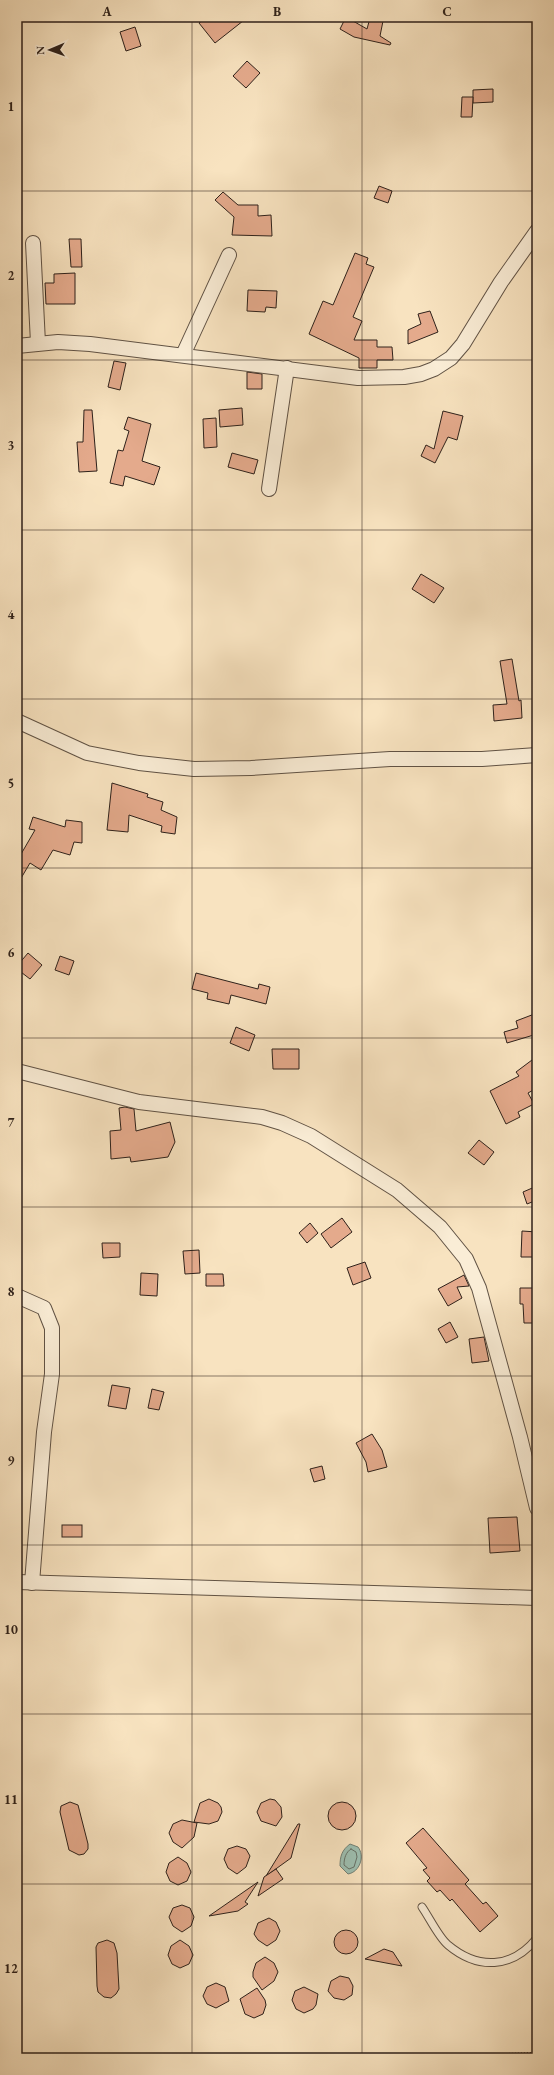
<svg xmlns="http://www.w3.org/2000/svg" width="554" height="2075" viewBox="0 0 554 2075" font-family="'EB Garamond',serif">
<rect width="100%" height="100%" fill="#f8e3c0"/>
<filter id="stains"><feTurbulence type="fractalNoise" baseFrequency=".005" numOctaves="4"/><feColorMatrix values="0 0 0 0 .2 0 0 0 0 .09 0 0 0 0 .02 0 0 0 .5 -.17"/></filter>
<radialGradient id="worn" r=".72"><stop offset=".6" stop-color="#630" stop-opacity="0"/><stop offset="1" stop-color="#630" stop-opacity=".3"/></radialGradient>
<path fill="#9dbeb0" stroke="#717f74" d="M350,1844L358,1847C365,1856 360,1872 348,1874L340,1866C340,1856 342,1850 350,1844Z"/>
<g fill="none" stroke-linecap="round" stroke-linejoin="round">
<path stroke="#667065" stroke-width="1" d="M351,1849L356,1852L357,1857L354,1867L349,1869L344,1865C344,1858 346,1852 351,1849Z"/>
</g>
<g fill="#e4aa8c" stroke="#2e211a">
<polygon points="207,17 248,17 215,43 199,23"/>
<polygon points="346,17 367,29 370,18 383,21 380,36 391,43 390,45 354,37 340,29"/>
<polygon points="135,27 141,46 126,51 120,32"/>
<polygon points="247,61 260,73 246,88 233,76"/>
<polygon points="493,89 493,102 473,103 473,90"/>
<polygon points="462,97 473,97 472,117 461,117"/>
<polygon points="379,186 392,191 388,203 374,198"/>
<polygon points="223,192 238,205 258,205 258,216 271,215 272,236 232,235 234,217 215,200"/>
<polygon points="69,239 81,239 82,267 71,267"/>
<polygon points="355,253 368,258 366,264 374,267 353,317 362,321 354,340 377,340 377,347 392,347 393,360 377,360 377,368 359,368 359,358 309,334 323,301 333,305"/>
<polygon points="75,273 75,304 46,304 45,283 54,283 54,274"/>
<polygon points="248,290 277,291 276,308 266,307 265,312 247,311"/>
<polygon points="430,311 438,332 408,344 408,330 421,324 418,314"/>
<polygon points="114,361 126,363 120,390 108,387"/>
<polygon points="247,372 262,374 262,389 247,389"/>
<polygon points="242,408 243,425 220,427 219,410"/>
<polygon points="84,410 92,410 97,471 79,472 77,442 83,442"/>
<polygon points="443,411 463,416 457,440 448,437 435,463 421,456 426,445 434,449"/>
<polygon points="128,417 151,424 142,461 160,467 154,485 125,476 123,486 110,483 118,450 123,451 129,431 124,429"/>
<polygon points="216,418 217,447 204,448 203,419"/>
<polygon points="232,453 258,460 254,474 228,467"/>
<polygon points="421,574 444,588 434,603 412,589"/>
<polygon points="512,659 519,701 521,700 522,718 494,721 493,705 507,704 500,661"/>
<polygon points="112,783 148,794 147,797 163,802 161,810 177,817 175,834 161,832 162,826 129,815 128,832 107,830"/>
<polygon points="33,817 65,827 66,820 82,822 82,843 74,842 70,855 53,850 41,870 30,863 17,885 17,861 35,830 29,829"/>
<polygon points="28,953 42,965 30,979 17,969 17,966"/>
<polygon points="60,956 74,961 69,975 55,970"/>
<polygon points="196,973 258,989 259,984 270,987 266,1004 231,995 229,1004 207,999 208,993 192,989"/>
<polygon points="537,1013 537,1034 507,1043 504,1032 518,1028 516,1021"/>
<polygon points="236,1027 255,1035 249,1051 230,1043"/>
<polygon points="272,1049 299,1049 299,1069 273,1069"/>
<polygon points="532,1060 537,1067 537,1088 528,1093 534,1104 518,1112 520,1117 506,1124 490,1091 519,1076 516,1072"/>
<polygon points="125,1107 134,1109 136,1131 170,1122 175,1142 168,1157 131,1162 130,1157 111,1159 110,1131 121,1130 119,1108"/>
<polygon points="479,1140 494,1152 484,1165 468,1153"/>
<polygon points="537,1186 537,1200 527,1204 523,1192"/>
<polygon points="342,1218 352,1232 331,1248 321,1234"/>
<polygon points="310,1223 318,1233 307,1243 299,1233"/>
<polygon points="522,1231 537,1232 537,1257 521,1257"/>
<polygon points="102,1243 120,1243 120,1257 103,1258"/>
<polygon points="199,1250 200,1273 185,1274 183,1251"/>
<polygon points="365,1262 371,1278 353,1285 347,1268"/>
<polygon points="141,1273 158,1274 157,1296 140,1295"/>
<polygon points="206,1274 223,1274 224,1286 206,1286"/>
<polygon points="464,1275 469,1286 457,1287 462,1298 448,1306 438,1289"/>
<polygon points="520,1288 537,1288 537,1323 524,1323 523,1304 520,1304"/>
<polygon points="450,1322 458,1337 446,1343 438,1329"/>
<polygon points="484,1337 489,1361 472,1363 469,1339"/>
<polygon points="112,1385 130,1388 126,1409 108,1406"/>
<polygon points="152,1389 164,1392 159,1410 148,1408"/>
<polygon points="372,1434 382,1450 387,1467 368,1472 366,1462 356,1443"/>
<polygon points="322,1466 325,1479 314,1482 310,1469"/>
<polygon points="517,1517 520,1551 490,1553 488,1518"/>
<rect x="62" y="1525" width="20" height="12"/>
<polygon points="209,1799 218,1803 221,1807 222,1812 218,1821 209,1824 194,1822 200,1803"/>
<polygon points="270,1799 275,1800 281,1807 282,1817 276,1826 261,1821 257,1812 261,1803"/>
<polygon points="70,1802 78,1805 88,1844 88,1849 84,1854 79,1855 69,1850 60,1812 61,1806"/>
<circle cx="342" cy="1816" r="14"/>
<polygon points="182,1820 197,1823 194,1837 182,1848 173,1842 169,1833 173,1824"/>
<polygon points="298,1824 300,1824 291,1858 266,1876"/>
<polygon points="423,1828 469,1880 465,1884 483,1904 486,1902 498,1916 480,1932 452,1899 450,1901 440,1890 437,1892 427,1881 430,1878 423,1870 427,1868 406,1843"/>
<polygon points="237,1846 246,1849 250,1856 246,1867 237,1874 228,1868 224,1859 228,1849"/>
<polygon points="178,1857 187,1863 191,1872 187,1881 178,1885 170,1881 166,1872 169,1863"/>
<polygon points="276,1869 283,1879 258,1896 264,1877"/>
<polygon points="258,1882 245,1902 248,1904 238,1911 209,1916"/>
<polygon points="182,1905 190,1908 194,1917 191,1926 182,1932 173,1926 169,1917 173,1908"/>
<polygon points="269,1918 276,1922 280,1931 276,1940 267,1946 258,1940 254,1934 258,1923"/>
<circle cx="346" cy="1942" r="12"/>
<polygon points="107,1940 114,1943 117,1953 119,1989 116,1994 111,1998 104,1997 98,1992 97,1986 96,1947 98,1943"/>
<polygon points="180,1940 189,1946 193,1955 189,1964 180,1968 172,1964 168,1955 171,1946"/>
<polygon points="384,1949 393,1952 402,1966 365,1959"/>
<polygon points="265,1957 274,1963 278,1972 274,1981 262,1990 253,1977 253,1972 256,1963"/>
<polygon points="340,1976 349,1978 353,1986 352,1995 344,2000 334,1998 328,1991 331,1981"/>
<polygon points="216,1983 225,1987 229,2001 216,2008 207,2004 203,1996 207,1987"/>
<polygon points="304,1987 318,1994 316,2005 313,2009 304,2013 296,2009 292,2000 295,1991"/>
<polygon points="257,1988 265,2000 266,2005 263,2014 254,2018 245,2014 240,1999"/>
</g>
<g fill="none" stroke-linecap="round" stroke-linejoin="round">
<g stroke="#605244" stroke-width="9">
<path id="service" d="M422,1907C429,1917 439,1938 448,1945C478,1970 512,1969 537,1938"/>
</g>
<g stroke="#605244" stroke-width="16">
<g id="minor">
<polyline points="33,243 38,343"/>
<polyline points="17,346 58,342 90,344 358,378 404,377 421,374 434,369 451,358 463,344 501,282 537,231"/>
<polyline points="183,355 229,255"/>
<polyline points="269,489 287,368"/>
<polyline points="17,721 87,753 139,763 194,769 251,768 390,759 482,759 537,755"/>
<polyline points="17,1071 139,1102 262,1117 282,1123 311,1136 397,1190 440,1227 466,1259 479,1288 520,1437 537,1508"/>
<polyline points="17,1296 44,1308 52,1328 52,1374 44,1432 32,1583"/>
<polyline points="17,1582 537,1598"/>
</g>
</g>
<polyline stroke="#2e211a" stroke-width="2.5" stroke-dasharray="1 2" stroke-linecap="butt" points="413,2058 537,2053"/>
<use href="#service" stroke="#faedd6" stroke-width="7"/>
<use href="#minor" stroke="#faedd6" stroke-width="14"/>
</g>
<path fill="none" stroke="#2e211a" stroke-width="1" stroke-opacity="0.55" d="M192,17V2058M362,17V2058M17,191H537M17,360H537M17,530H537M17,699H537M17,868H537M17,1038H537M17,1207H537M17,1376H537M17,1545H537M17,1714H537M17,1884H537"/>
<rect width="554" height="2075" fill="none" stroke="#f8e3c0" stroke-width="44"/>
<g transform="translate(50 50) rotate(268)" stroke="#faedd6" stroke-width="3" paint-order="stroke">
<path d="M0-3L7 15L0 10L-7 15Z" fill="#2e211a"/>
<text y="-6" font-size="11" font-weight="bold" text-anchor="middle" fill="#2e211a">N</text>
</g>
<rect x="22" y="22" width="510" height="2031" fill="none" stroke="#2e211a" stroke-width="1.5"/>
<g font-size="13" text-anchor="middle" font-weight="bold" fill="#2e211a">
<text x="107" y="16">A</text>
<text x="277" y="16">B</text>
<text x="447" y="16">C</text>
<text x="11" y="111">1</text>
<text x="11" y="280">2</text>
<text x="11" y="450">3</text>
<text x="11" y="619">4</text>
<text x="11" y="788">5</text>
<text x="11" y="957">6</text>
<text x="11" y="1127">7</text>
<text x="11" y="1296">8</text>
<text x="11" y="1465">9</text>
<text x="11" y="1634">10</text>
<text x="11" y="1804">11</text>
<text x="11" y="1973">12</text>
</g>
<rect width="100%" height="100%" filter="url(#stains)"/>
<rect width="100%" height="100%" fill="url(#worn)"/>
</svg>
